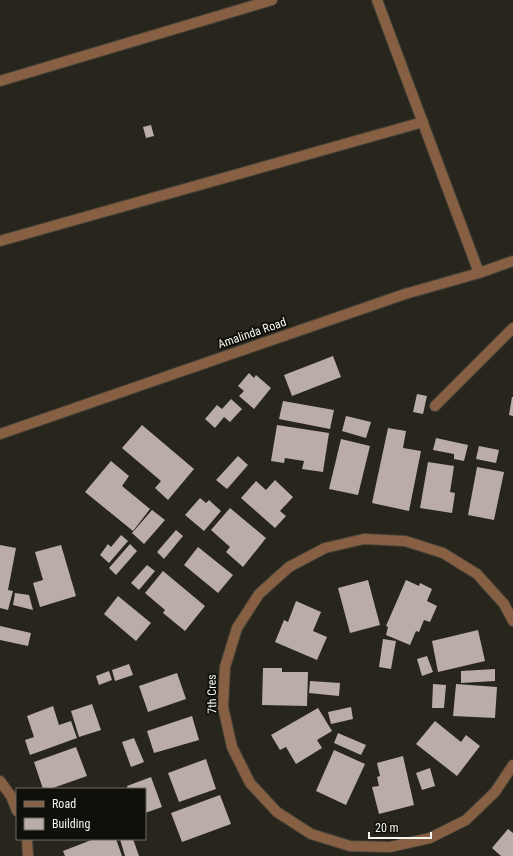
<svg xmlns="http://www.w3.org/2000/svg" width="513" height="856" viewBox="0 0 513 856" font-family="'Roboto Condensed',sans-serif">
<rect width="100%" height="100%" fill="#28261c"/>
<g fill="#baada7">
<polygon points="151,125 154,136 146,138 143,127"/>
<polygon points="333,356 341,377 292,396 284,375"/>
<polygon points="249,373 254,378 256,375 271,388 254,409 239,396 244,391 238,386"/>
<polygon points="417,394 427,396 423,414 413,412"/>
<polygon points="512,397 513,397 513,416 509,415"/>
<polygon points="231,399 242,409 230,422 224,417 215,428 205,419 217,405 222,409"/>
<polygon points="283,401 334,410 330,429 279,419"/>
<polygon points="346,416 371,422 366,438 342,431"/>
<polygon points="142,425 194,469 168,500 155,488 161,481 122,448"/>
<polygon points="277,425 329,433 323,472 302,469 304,461 285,458 284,463 271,461"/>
<polygon points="388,428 406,431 403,448 421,451 409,511 372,503"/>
<polygon points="436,438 468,445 464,461 454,459 454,454 433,450"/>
<polygon points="341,439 370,446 358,495 329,489"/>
<polygon points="479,446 499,450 496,463 476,459"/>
<polygon points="238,456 248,465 227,489 216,480"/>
<polygon points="111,461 129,476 122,486 150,509 133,531 85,492"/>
<polygon points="428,462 454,466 450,492 455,493 452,513 420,508"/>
<polygon points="477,467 504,472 494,520 468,515"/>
<polygon points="275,480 293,497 280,511 286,516 275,528 241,498 256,481 266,490"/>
<polygon points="200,498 206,503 209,500 221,511 204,531 185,515"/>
<polygon points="230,508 266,538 243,567 226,552 230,547 211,530"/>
<polygon points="152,510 165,520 144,544 132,533"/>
<polygon points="176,530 183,536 164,559 157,552"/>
<polygon points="121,535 128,541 109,563 100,555 108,544 111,547"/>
<polygon points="130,544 137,551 116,575 109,568"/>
<polygon points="0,545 16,548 8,590 13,591 8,610 0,608"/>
<polygon points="61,545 76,596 40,607 33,583 43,580 35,552"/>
<polygon points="198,547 233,575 218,593 184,565"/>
<polygon points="147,565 155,571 139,590 131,583"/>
<polygon points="163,571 205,606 185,631 163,613 165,610 145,593"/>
<polygon points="368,580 380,625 350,633 338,588"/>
<polygon points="406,580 419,586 420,583 432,589 427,601 437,606 430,622 424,620 419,632 416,631 410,645 386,635 388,627 386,626"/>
<polygon points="15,593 29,595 33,610 13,605"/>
<polygon points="118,596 151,623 136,641 104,614"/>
<polygon points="296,601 321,612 313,631 327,637 317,660 275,642 284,620 288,622"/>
<polygon points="0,626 31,633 28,646 0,640"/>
<polygon points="478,630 485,661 438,672 432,641"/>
<polygon points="383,639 396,641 391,669 379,667"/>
<polygon points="427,656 433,672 422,676 417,659"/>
<polygon points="129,664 133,675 115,681 112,670"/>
<polygon points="263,668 282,668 282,672 308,672 307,706 262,705"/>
<polygon points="495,669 495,681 461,683 461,671"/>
<polygon points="109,671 112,680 99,685 96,676"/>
<polygon points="177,673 186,699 148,712 139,686"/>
<polygon points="310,681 340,683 339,696 309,693"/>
<polygon points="433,684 446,685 444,708 432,708"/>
<polygon points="456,684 497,687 495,718 453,716"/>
<polygon points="92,704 101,730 79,737 71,711"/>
<polygon points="53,706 59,725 71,721 77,738 30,755 25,740 34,737 27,716"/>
<polygon points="351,707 353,719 331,724 328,712"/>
<polygon points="318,708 332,731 317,740 322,748 296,764 286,747 280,750 271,735"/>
<polygon points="192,716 199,740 154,753 147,731"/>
<polygon points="435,721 461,742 466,735 480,746 457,776 416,744"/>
<polygon points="338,733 366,745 361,755 334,743"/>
<polygon points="134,738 144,762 131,767 122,742"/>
<polygon points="76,747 87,776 50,789 43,789 34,762"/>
<polygon points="334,750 365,764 346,805 316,791"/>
<polygon points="403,756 414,805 379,814 372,787 379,786 377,777 380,776 377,763"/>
<polygon points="206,759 216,789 179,802 168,773"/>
<polygon points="430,768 435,786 422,790 416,773"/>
<polygon points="151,777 162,807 145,813 145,789 128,789 127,786"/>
<polygon points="220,795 231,824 182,842 171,813"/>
<polygon points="508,829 513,833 513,856 501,856 492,848"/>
<polygon points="94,839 116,839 122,856 65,856 63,851"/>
<polygon points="120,839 133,839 139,856 125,856"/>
</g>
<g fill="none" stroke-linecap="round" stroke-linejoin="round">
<g stroke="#454339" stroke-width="12">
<g id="minor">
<polyline points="377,0 479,273"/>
<polyline points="0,81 272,0"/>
<polyline points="0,241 423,122"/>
<polyline points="435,406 513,328"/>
<polyline points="0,434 405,294 479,273 513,261"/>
<polyline points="513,621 504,604 477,574 443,553 405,541 364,539 325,548 289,567 259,594 237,628 225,667 223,707 232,747 250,783 277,812 311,834 350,846 390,847 430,838 466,820 495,792 513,765"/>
<polyline points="0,781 11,796 17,811"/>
<polyline points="27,839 28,856"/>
</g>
</g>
<use href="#minor" stroke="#875f42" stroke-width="10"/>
</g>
<g text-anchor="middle" stroke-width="4" stroke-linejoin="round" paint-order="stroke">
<g font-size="12" fill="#f6f5ee" stroke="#100f0a">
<text transform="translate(252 333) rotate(-19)" y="4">Amalinda Road</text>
<text transform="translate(212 694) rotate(-91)" y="4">7th Cres</text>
</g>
</g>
<rect x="16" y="788" width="130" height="52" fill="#100f0a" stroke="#6c6b65"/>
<rect x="24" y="801" width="20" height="6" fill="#875f42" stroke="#6c6b65"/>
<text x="52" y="808" font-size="12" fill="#f6f5ee">Road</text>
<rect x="24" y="818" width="20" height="12" fill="#baada7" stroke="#6c6b65"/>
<text x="52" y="828" font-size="12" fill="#f6f5ee">Building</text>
<path d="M369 832v6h62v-6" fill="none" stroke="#f6f5ee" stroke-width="2"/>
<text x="375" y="832" font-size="12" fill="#f6f5ee" stroke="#100f0a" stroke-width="3" paint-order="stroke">20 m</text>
</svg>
